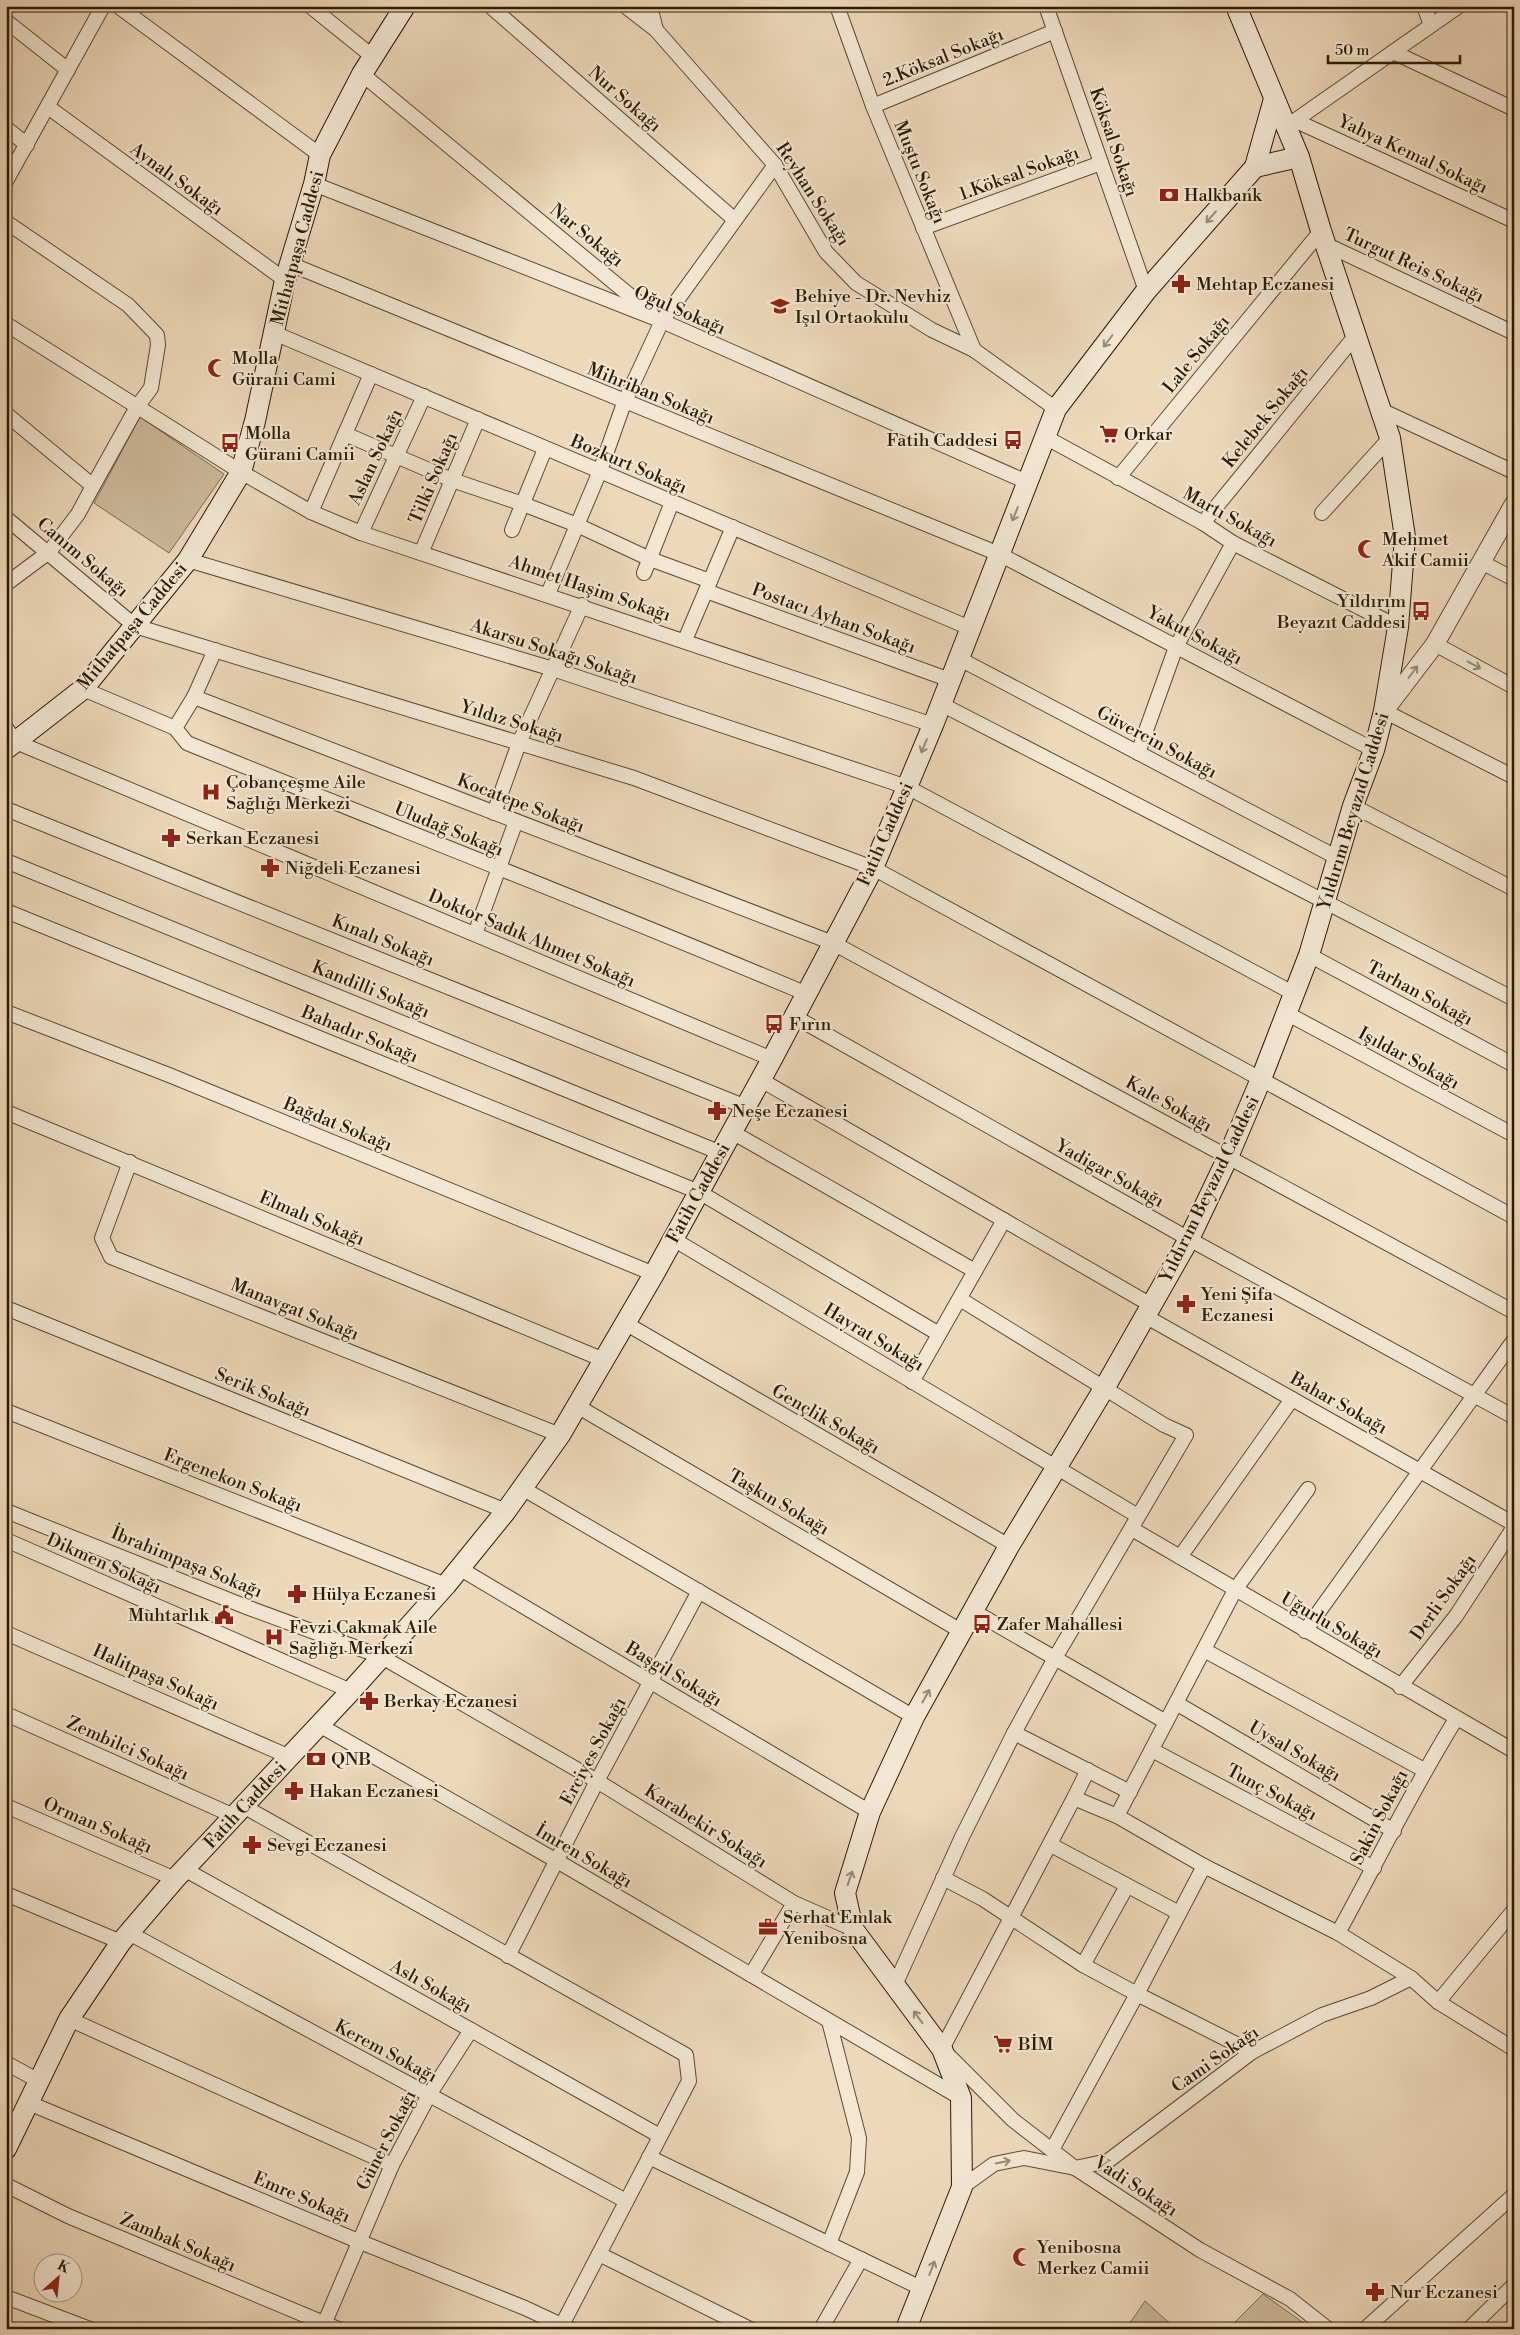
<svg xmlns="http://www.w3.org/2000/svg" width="1520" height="2335" viewBox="0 0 1520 2335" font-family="'Libre Bodoni',serif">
<rect width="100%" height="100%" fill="#edd8bb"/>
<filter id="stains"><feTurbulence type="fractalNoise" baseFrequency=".004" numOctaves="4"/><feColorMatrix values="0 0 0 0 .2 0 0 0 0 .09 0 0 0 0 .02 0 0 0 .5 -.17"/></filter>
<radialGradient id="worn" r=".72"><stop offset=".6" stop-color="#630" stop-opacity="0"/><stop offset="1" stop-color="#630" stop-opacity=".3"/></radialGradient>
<g fill="#ccb89b" stroke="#7c694e">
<polygon points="140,417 224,474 169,553 94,503"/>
<polygon points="1263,2294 1312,2329 1228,2329"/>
<polygon points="1145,2301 1176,2329 1126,2329"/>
</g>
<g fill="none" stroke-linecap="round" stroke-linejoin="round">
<g stroke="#5d4a2f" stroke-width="16">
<g id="minor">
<polyline points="118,6 320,155"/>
<polyline points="310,6 372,56"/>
<polyline points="490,6 735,220"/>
<polyline points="625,6 656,30 775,165 826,252 856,283 932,330 974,350 1056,409"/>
<polyline points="650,6 656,30"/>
<polyline points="837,6 873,106 974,350"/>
<polyline points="1046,6 1146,291"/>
<polyline points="1424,6 1431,25"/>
<polyline points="6,21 68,70"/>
<polyline points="1393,52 1514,109"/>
<polyline points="362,74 651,313"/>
<polyline points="873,106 1055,31"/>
<polyline points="48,107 285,280"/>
<polyline points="1296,121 1514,221"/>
<polyline points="1290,124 1459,6"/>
<polyline points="6,128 27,145"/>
<polyline points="6,181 103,6"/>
<polyline points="314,184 662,321 1027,482"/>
<polyline points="6,222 128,305 157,335 158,345 151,388 137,407 93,486"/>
<polyline points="923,228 1101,163"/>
<polyline points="1325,244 1514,333"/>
<polyline points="290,264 999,554 1374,750"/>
<polyline points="6,324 241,472 311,512 361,533 933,725"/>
<polyline points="274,333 970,628"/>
<polyline points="1381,410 1514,472"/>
<polyline points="6,414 93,486 78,514 49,552 6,584"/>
<polyline points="345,434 452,480 523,504 577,525 650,559 710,581"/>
<polyline points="1045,437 1203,523 1233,543 1398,627"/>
<polyline points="1118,478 1321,231"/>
<polyline points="311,512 371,374"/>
<polyline points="1322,513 1390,438"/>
<polyline points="6,518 135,626 634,778 873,868 1514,1217"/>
<polyline points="1203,523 1356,335"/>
<polyline points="512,530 545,449"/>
<polyline points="361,533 424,396"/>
<polyline points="422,551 478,419"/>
<polyline points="188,560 553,669 907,787 1293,993"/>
<polyline points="1481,562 1514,579"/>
<polyline points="644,573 672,502"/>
<polyline points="706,591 950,680"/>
<polyline points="548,594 600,471 624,403 662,321 775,165"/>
<polyline points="685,640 733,527"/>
<polyline points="1435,644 1514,687"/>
<polyline points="958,658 1338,858"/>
<path d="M83,689L175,728L187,743C394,827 601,907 807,994"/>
<polyline points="194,697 833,943 1514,1312"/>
<polyline points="941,704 1514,999"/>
<polyline points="1384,711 1514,777"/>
<polyline points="6,728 16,742 772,1059"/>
<polyline points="175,728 194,697 215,650"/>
<polyline points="1138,753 1176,647 1233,543"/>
<polyline points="1353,806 1514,889"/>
<polyline points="6,809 746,1107"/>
<polyline points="494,813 519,743 582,605"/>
<polyline points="6,861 721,1153"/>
<polyline points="6,911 699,1192 939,1334"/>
<polyline points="475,934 516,821"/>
<polyline points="1309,955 1514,1065"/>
<polyline points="6,1012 169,1075 654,1274"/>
<polyline points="1286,1013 1514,1135"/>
<polyline points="795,1017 1189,1239 1514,1417"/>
<polyline points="761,1080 1151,1305"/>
<polyline points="6,1112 604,1360"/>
<polyline points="732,1132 975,1271"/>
<polyline points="130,1162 102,1238 111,1257 560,1435"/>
<polyline points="673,1239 1138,1516"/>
<polyline points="6,1308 506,1511"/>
<polyline points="1145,1316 1514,1524"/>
<polyline points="625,1323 1009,1546"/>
<polyline points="912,1382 1004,1220"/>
<polyline points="577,1406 961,1631"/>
<polyline points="6,1411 446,1585"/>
<polyline points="522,1488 914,1717"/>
<polyline points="6,1511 249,1608 382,1657 597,1781 794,1903 853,1929"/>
<polyline points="1132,1529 1514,1751"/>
<polyline points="6,1540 351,1691"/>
<polyline points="1180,1557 1292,1399"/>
<polyline points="459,1568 870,1812"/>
<polyline points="973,1611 1166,1722"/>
<polyline points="1305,1631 1514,1340"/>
<polyline points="6,1633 290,1757"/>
<polyline points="1204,1650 1424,1770"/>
<polyline points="1400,1687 1456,1616 1514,1527"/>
<polyline points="1176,1703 1394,1831"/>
<polyline points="6,1714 234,1816"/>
<polyline points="319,1725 557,1861 961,2098"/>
<polyline points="1014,1733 1130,1792"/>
<polyline points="1152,1750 1374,1868"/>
<polyline points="1074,1798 1088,1770"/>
<polyline points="6,1806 175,1879"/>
<polyline points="243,1806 686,2055 689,2081 562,2325"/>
<polyline points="1117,1816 1235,1590 1308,1489"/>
<polyline points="1051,1845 1179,1913"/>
<polyline points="184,1869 660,2136"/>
<polyline points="943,1878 983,1899 1083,1965 1137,1994 1204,1866"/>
<polyline points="6,1894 121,1942"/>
<polyline points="129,1933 626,2201"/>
<path d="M1338,1933C1377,1862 1413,1788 1456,1719"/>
<polyline points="508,1956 597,1781 699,1591"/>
<polyline points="1083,1965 1127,1886"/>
<polyline points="751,1975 794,1903"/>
<polyline points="895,1985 962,1837 1014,1733 1055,1658 1186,1435 1164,1425 960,1299"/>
<polyline points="1438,2002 1514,1910"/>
<polyline points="69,2019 392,2165"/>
<polyline points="6,2063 39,2081"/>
<polyline points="29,2103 358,2241 525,2308 570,2329"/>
<polyline points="1052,2150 1137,1994 1252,2052"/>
<polyline points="649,2157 923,2289"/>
<polyline points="6,2185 68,2216 338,2329"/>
<polyline points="962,2187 994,2164 1024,2158 1075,2168 1108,2161 1252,2052 1322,2015 1371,1998 1411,1978"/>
<polyline points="829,2244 857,2172 859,2138 829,2021"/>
<polyline points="599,2254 750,2329"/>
<polyline points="6,2297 90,2329"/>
<polyline points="322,2329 392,2165 429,2095 471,2030"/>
<polyline points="821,2329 861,2259"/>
<polyline points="1328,2329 1290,2299 1200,2250 1075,2168 1013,2120 942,2049 1074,1798 1117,1816 1204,1866 1338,1933 1411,1978 1438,2002 1514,2049"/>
<polyline points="1365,2329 1514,2195"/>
<polyline points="1469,2329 1514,2285"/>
</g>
</g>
<g stroke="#5d4a2f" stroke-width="20">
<polyline id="tertiary" points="1384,711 1435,644 1514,504"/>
</g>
<g stroke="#2d1a00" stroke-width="22">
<g id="secondary">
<polyline points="1255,167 1299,157"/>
<polyline points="6,749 83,689 188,560 241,472 255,421 285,280 314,184 320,155 362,74 405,6"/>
<polyline points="6,2149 69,2019 121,1942 175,1879 351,1691 446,1585 506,1511 560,1435 654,1274 772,1059 873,868 933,725 1056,409 1146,291 1255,167 1274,99"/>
<polyline points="906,2329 962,2187 961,2098 942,2049 853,1929 845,1893 870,1812 914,1717 1009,1546 1105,1387 1189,1239 1228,1157 1261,1079 1309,955 1353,806 1374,750 1384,711 1398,627 1405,537 1390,438 1321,231 1299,157 1236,6"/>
</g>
</g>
<use href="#minor" stroke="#f3e6d3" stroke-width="14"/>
<use href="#tertiary" stroke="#f3e6d3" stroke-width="18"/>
<use href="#secondary" stroke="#f3e6d3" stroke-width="20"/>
</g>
<defs><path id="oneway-shaft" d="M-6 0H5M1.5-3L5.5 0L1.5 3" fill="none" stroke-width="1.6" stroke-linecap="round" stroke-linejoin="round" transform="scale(1.25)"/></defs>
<g stroke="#9a8a74">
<use href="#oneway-shaft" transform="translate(1211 217) rotate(131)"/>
<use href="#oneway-shaft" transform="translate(1108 341) rotate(127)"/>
<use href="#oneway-shaft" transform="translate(1015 514) rotate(112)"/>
<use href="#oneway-shaft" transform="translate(1474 665) rotate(28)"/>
<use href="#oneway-shaft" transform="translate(1413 672) rotate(-53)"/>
<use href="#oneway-shaft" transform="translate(924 746) rotate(113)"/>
<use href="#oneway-shaft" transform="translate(926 1696) rotate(-61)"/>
<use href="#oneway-shaft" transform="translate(850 1878) rotate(-72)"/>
<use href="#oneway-shaft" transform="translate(918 2017) rotate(-126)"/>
<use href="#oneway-shaft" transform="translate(1003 2162) rotate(-11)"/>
<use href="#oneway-shaft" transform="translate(932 2268) rotate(-69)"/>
</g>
<defs>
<g id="bank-bare" transform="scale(1.5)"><path d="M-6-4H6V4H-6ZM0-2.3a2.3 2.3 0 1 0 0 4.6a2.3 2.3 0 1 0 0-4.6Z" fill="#8f2418" stroke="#f3e6d3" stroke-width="2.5" paint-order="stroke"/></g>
<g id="pharmacy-bare" transform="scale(1.5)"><path d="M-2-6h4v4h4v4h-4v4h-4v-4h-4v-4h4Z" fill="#8f2418" stroke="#f3e6d3" stroke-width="2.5" paint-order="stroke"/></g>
<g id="school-bare" transform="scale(1.5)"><path d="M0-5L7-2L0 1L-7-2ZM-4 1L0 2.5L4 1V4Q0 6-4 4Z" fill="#8f2418" stroke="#f3e6d3" stroke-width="2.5" paint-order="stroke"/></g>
<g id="mosque-bare" transform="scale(1.5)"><path d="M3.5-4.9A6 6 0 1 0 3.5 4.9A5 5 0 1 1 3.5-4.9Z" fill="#8f2418" stroke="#f3e6d3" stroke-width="2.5" paint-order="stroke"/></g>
<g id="supermarket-bare" transform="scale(1.5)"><path d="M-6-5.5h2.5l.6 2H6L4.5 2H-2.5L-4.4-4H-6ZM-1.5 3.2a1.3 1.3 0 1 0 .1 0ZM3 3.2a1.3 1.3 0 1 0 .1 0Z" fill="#8f2418" stroke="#f3e6d3" stroke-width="2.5" paint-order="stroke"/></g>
<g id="bus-bare" transform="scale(1.5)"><path d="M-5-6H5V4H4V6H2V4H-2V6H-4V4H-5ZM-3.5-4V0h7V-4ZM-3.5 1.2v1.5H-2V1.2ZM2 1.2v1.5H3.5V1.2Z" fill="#8f2418" stroke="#f3e6d3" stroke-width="2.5" paint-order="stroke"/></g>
<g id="hospital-bare" transform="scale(1.5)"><path d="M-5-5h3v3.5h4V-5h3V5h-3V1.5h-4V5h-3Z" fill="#8f2418" stroke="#f3e6d3" stroke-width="2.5" paint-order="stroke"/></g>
<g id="civic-bare" transform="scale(1.5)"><path d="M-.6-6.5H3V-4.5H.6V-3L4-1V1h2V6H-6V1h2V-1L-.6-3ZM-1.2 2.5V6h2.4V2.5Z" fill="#8f2418" stroke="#f3e6d3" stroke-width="2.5" paint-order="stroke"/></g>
<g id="office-bare" transform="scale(1.5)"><path d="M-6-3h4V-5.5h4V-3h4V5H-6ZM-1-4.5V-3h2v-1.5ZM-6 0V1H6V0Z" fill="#8f2418" stroke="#f3e6d3" stroke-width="2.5" paint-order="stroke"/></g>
</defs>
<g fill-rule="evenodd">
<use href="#bank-bare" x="1169" y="195"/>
<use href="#pharmacy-bare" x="1181" y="284"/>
<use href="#school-bare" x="780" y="306"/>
<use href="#mosque-bare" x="217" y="368"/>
<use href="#supermarket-bare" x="1109" y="434"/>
<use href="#bus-bare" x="1013" y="440"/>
<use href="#bus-bare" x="230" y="443"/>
<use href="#mosque-bare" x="1367" y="549"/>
<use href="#bus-bare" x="1421" y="611"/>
<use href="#hospital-bare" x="211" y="792"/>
<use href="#pharmacy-bare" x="171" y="838"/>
<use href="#pharmacy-bare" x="270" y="868"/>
<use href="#bus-bare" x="774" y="1024"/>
<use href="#pharmacy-bare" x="717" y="1111"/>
<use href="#pharmacy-bare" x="1186" y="1304"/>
<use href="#pharmacy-bare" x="297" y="1594"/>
<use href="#civic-bare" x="224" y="1615"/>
<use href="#bus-bare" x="982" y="1624"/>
<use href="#hospital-bare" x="274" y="1637"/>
<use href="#pharmacy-bare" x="369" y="1701"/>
<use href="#bank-bare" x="316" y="1759"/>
<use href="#pharmacy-bare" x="294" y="1791"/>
<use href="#pharmacy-bare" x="252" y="1845"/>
<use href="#office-bare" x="768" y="1927"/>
<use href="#supermarket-bare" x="1003" y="2044"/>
<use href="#mosque-bare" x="1022" y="2257"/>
<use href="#pharmacy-bare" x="1375" y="2292"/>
</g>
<g text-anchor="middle" stroke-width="4" stroke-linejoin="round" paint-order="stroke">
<g font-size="18" fill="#2d1a00" stroke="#f3e6d3">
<text transform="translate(943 57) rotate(-22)" y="6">2.Köksal Sokağı</text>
<text transform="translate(625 99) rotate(41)" y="6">Nur Sokağı</text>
<text transform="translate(1114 142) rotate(71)" y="6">Köksal Sokağı</text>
<text transform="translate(1413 154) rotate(25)" y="6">Yahya Kemal Sokağı</text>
<text transform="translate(920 172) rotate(68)" y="6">Muştu Sokağı</text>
<text transform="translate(1019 173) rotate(-20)" y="6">1.Köksal Sokağı</text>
<text transform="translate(177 179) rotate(36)" y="6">Aynalı Sokağı</text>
<text transform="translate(813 194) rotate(57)" y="6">Reyhan Sokağı</text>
<text transform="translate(587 235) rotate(39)" y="6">Nar Sokağı</text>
<text transform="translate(297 248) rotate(-75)" y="6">Mithatpaşa Caddesi</text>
<text transform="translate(1414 265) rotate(25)" y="6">Turgut Reis Sokağı</text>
<text transform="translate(680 310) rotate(23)" y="6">Oğul Sokağı</text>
<text transform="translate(1196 354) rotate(-51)" y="6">Lale Sokağı</text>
<text transform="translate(651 393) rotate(22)" y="6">Mihriban Sokağı</text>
<text transform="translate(1265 417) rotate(-51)" y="6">Kelebek Sokağı</text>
<text transform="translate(375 457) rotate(-65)" y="6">Aslan Sokağı</text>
<text transform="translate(629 464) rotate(23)" y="6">Bozkurt Sokağı</text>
<text transform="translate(433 478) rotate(-67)" y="6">Tilki Sokağı</text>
<text transform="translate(1230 517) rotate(29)" y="6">Martı Sokağı</text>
<text transform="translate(83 557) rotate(40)" y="6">Canım Sokağı</text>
<text transform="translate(590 588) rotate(19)" y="6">Ahmet Haşim Sokağı</text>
<text transform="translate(834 618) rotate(20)" y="6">Postacı Ayhan Sokağı</text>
<text transform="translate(132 626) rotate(-50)" y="6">Mithatpaşa Caddesi</text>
<text transform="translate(1195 635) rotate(28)" y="6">Yakut Sokağı</text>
<text transform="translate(554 651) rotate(18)" y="6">Akarsu Sokağı Sokağı</text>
<text transform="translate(512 721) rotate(17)" y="6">Yıldız Sokağı</text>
<text transform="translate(1157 742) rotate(28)" y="6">Güvercin Sokağı</text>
<text transform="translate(521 803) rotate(21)" y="6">Kocatepe Sokağı</text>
<text transform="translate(1353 811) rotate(-73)" y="6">Yıldırım Beyazıd Caddesi</text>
<text transform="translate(449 829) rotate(22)" y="6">Uludağ Sokağı</text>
<text transform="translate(885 834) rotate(-66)" y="6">Fatih Caddesi</text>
<text transform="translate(532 938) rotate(23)" y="6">Doktor Sadık Ahmet Sokağı</text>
<text transform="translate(383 940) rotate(22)" y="6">Kınalı Sokağı</text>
<text transform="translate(371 989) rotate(22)" y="6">Kandilli Sokağı</text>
<text transform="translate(1420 993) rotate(28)" y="6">Tarhan Sokağı</text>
<text transform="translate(360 1034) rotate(22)" y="6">Bahadır Sokağı</text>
<text transform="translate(1409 1058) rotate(28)" y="6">Işıldar Sokağı</text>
<text transform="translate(1169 1104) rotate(29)" y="6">Kale Sokağı</text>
<text transform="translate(338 1124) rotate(22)" y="6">Bağdat Sokağı</text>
<text transform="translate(1110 1173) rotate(29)" y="6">Yadigar Sokağı</text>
<text transform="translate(1209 1189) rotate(-64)" y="6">Yıldırım Beyazıd Caddesi</text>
<text transform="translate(698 1193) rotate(-61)" y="6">Fatih Caddesi</text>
<text transform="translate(312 1218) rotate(23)" y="6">Elmalı Sokağı</text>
<text transform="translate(295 1309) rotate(22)" y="6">Manavgat Sokağı</text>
<text transform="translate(874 1337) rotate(31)" y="6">Hayrat Sokağı</text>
<text transform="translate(263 1392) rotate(22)" y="6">Serik Sokağı</text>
<text transform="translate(1339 1403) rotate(29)" y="6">Bahar Sokağı</text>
<text transform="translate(826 1419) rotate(30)" y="6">Gençlik Sokağı</text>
<text transform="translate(233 1480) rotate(21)" y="6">Ergenekon Sokağı</text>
<text transform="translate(779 1502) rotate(30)" y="6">Taşkın Sokağı</text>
<text transform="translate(187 1562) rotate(22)" y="6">İbrahimpaşa Sokağı</text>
<text transform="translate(104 1563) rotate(24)" y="6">Dikmen Sokağı</text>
<text transform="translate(1443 1597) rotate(-55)" y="6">Derli Sokağı</text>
<text transform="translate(1332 1625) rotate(30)" y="6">Uğurlu Sokağı</text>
<text transform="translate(674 1674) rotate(31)" y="6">Başgil Sokağı</text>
<text transform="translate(156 1677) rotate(24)" y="6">Halitpaşa Sokağı</text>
<text transform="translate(128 1748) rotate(24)" y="6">Zembilci Sokağı</text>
<text transform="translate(593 1751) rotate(-62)" y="6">Erciyes Sokağı</text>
<text transform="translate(1295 1751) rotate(30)" y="6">Uysal Sokağı</text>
<text transform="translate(1272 1792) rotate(28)" y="6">Tunç Sokağı</text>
<text transform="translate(245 1805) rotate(-47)" y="6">Fatih Caddesi</text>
<text transform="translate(1379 1817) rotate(-63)" y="6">Sakin Sokağı</text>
<text transform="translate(98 1825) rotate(23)" y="6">Orman Sokağı</text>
<text transform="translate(706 1826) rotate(32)" y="6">Karabekir Sokağı</text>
<text transform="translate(584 1856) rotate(30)" y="6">İmren Sokağı</text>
<text transform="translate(431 1986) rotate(29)" y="6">Aslı Sokağı</text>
<text transform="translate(386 2051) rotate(28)" y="6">Kerem Sokağı</text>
<text transform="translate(1215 2059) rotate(-35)" y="6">Cami Sokağı</text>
<text transform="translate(386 2140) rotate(-63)" y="6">Güner Sokağı</text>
<text transform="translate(1136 2186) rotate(33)" y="6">Vadi Sokağı</text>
<text transform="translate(302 2197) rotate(23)" y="6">Emre Sokağı</text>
<text transform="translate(178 2242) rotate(23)" y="6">Zambak Sokağı</text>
</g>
<g font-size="18" fill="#2d1a00" stroke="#f3e6d3" text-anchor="start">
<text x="1184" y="201">Halkbank</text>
<text x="1196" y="290">Mehtap Eczanesi</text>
<text x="795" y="302">Behiye - Dr. Nevhiz<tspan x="795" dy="21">Işıl Ortaokulu</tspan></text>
<text x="232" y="364">Molla<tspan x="232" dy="21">Gürani Cami</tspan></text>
<text x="245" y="439">Molla<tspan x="245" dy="21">Gürani Camii</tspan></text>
<text x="1124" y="440">Orkar</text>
<text x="998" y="446" text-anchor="end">Fatih Caddesi</text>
<text x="1382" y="545">Mehmet<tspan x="1382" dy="21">Akif Camii</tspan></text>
<text x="1406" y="607" text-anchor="end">Yıldırım<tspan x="1406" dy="21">Beyazıt Caddesi</tspan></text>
<text x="226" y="788">Çobançeşme Aile<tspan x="226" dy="21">Sağlığı Merkezi</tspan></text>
<text x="186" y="844">Serkan Eczanesi</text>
<text x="285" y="874">Niğdeli Eczanesi</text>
<text x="789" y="1030">Fırın</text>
<text x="732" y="1117">Neşe Eczanesi</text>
<text x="1201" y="1300">Yeni Şifa<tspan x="1201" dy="21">Eczanesi</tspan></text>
<text x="312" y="1600">Hülya Eczanesi</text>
<text x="209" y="1621" text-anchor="end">Muhtarlık</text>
<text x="997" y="1630">Zafer Mahallesi</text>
<text x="289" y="1633">Fevzi Çakmak Aile<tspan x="289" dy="21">Sağlığı Merkezi</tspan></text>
<text x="384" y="1707">Berkay Eczanesi</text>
<text x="331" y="1765">QNB</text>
<text x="309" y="1797">Hakan Eczanesi</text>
<text x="267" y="1851">Sevgi Eczanesi</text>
<text x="783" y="1923">Serhat Emlak<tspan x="783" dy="21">Yenibosna</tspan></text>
<text x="1018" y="2050">BİM</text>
<text x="1037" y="2253">Yenibosna<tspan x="1037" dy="21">Merkez Camii</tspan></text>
<text x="1390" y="2298">Nur Eczanesi</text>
</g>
</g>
<rect width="1520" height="2335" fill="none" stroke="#edd8bb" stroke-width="25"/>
<rect x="8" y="8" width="1505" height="2320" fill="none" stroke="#2d1a00" stroke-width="2.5"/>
<rect x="12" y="12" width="1495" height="2310" fill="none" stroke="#2d1a00"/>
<g transform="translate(58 2278) rotate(27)"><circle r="24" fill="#f3e6d3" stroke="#a4947f"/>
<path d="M0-4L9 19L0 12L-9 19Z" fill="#8f2418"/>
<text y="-8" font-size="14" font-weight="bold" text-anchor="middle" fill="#2d1a00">K</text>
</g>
<path d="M1328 55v8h132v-8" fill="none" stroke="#2d1a00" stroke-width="2.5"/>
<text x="1335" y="55" font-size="15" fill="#2d1a00" stroke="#f3e6d3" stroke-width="4" paint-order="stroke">50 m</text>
<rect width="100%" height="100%" filter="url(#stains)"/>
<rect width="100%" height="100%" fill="url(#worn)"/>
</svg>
